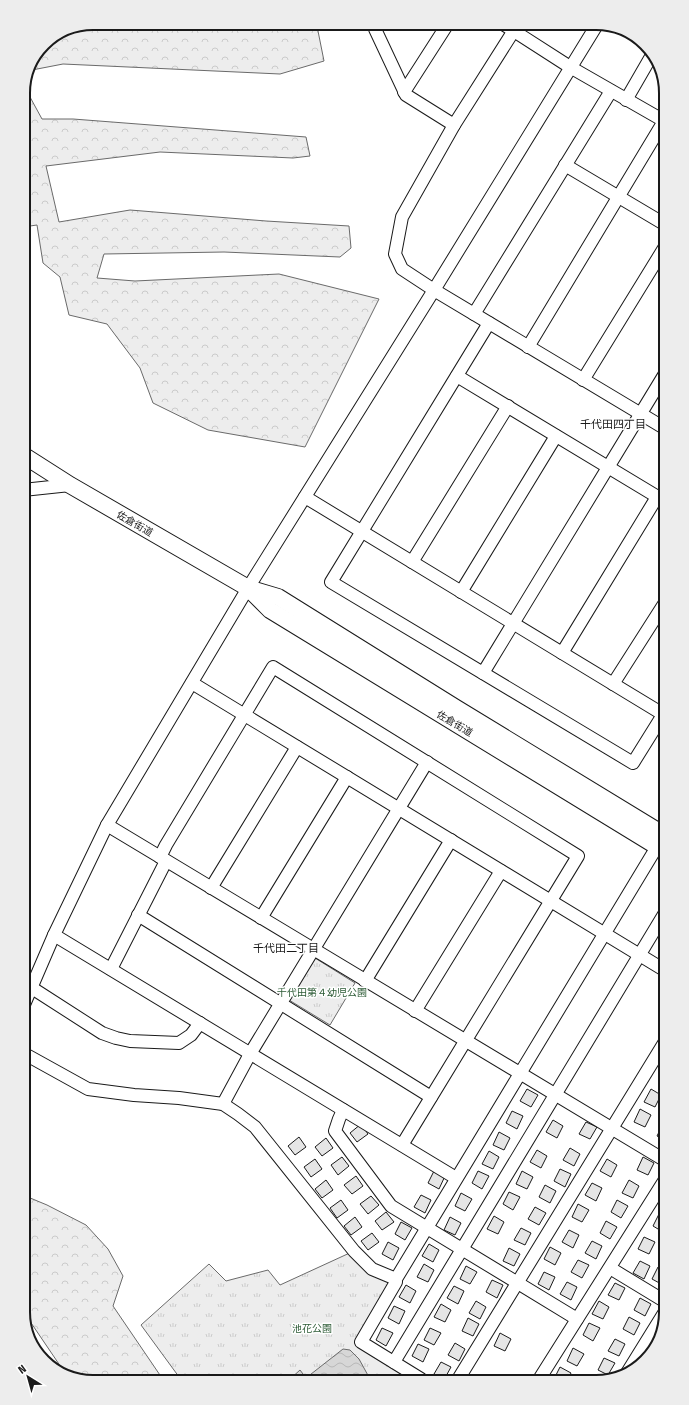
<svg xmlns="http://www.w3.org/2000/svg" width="689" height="1405" viewBox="0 0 689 1405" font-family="'Fira Sans Condensed','Noto Sans JP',sans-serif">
<defs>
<pattern id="forest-crowns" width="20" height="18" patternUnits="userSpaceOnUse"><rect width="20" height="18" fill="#ededed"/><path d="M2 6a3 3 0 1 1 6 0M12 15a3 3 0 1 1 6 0" fill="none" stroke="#cbcbcb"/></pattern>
<pattern id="park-tufts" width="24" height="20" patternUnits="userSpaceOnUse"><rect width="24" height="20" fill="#ededed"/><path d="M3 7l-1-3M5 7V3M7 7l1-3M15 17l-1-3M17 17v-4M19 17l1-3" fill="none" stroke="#cbcbcb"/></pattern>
<pattern id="water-waves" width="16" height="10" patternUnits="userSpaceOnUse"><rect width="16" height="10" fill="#d7d7d7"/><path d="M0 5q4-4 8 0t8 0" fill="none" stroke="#b8b8b8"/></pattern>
</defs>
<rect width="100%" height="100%" fill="#fff"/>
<g fill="url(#forest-crowns)" stroke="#6a6a6a">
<polygon points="317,26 324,61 280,74 63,64 32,70 44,43 66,28"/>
<polygon points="24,86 42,119 73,119 306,137 310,156 293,158 160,152 46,166 59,222 130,210 266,221 349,226 351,248 340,257 224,252 104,254 97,278 135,281 279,274 379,299 305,447 208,430 153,403 140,368 107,324 69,315 60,277 43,263 37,225 23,227 23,89"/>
<polygon points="23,1195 47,1205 86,1225 108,1249 123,1276 113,1306 164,1381 89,1382 65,1373 23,1311"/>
</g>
<g fill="url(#park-tufts)" stroke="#6a6a6a">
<polygon points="315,958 355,983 330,1025 289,1000"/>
<polygon points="354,1251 396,1282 365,1336 394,1362 421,1379 182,1381 141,1325 209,1264 226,1281 268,1270 280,1285"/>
</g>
<polygon fill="url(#water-waves)" stroke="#6a6a6a" points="343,1349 350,1350 359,1359 370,1379 289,1380 300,1370 306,1378"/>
<g fill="#e6e6e6" stroke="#1a1a1a">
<polygon points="527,1089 538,1095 531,1107 520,1101"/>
<polygon points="651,1089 661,1095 655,1107 644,1102"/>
<polygon points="640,1109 651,1115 645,1127 634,1122"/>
<polygon points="512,1111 523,1116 517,1129 506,1123"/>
<polygon points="553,1120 563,1126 557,1138 546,1132"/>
<polygon points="586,1122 597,1127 590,1139 579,1134"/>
<polygon points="361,1124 368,1134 357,1142 350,1133"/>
<polygon points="663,1124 666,1125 666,1141 657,1136"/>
<polygon points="499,1132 510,1138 504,1150 493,1145"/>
<polygon points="299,1137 306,1147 295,1155 288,1146"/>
<polygon points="326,1138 333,1148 322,1156 315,1147"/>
<polygon points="570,1148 580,1154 574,1166 563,1160"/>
<polygon points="537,1150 547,1156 541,1168 530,1162"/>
<polygon points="489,1151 499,1157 493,1169 482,1164"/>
<polygon points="342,1157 349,1166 338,1175 331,1165"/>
<polygon points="643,1157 654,1163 648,1175 637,1170"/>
<polygon points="315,1159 322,1169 311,1177 304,1167"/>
<polygon points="607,1159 617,1165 611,1177 600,1171"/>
<polygon points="560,1169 571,1174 565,1187 554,1181"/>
<polygon points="434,1171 445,1176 439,1189 428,1183"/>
<polygon points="478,1171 489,1176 482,1189 472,1183"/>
<polygon points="522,1171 533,1177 527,1189 516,1184"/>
<polygon points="356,1176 363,1186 352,1194 344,1185"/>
<polygon points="326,1180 333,1190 322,1198 315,1189"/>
<polygon points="629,1180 639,1186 633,1198 622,1193"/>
<polygon points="592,1183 602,1188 596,1201 585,1195"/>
<polygon points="545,1185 556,1191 550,1203 539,1197"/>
<polygon points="509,1192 520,1197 513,1210 503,1204"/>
<polygon points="461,1193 472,1199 465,1211 455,1206"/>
<polygon points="421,1195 431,1200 425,1213 414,1207"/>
<polygon points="371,1196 379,1205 368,1214 360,1204"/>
<polygon points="341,1200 348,1210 337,1218 330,1208"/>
<polygon points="617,1200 628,1206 621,1218 611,1212"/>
<polygon points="578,1204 589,1210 582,1222 572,1217"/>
<polygon points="535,1207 546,1213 539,1225 528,1219"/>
<polygon points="386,1212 394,1222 382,1230 375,1221"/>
<polygon points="659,1214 666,1217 666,1226 663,1232 653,1226"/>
<polygon points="494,1216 504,1222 498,1234 487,1229"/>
<polygon points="355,1217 362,1227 351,1235 344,1226"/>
<polygon points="450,1217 461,1223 455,1235 444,1230"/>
<polygon points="606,1221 617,1227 610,1239 600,1233"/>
<polygon points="401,1222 412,1228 405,1240 395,1234"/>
<polygon points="521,1228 531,1233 525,1245 514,1240"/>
<polygon points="569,1230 579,1235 573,1248 562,1242"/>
<polygon points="372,1233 379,1242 368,1250 361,1241"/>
<polygon points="644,1237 655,1242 649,1254 638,1249"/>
<polygon points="592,1241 602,1246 596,1259 585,1253"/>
<polygon points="388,1242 399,1248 393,1260 382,1254"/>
<polygon points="429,1244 439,1250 433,1262 422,1256"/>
<polygon points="550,1247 561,1253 555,1265 544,1259"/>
<polygon points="509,1248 520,1254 514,1266 503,1261"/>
<polygon points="578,1260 589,1265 582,1278 571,1272"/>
<polygon points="640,1261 650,1266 644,1279 633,1273"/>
<polygon points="424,1264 434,1270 428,1282 417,1277"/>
<polygon points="466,1266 477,1272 470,1284 460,1279"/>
<polygon points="658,1267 666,1271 666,1278 663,1285 652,1279"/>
<polygon points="544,1272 555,1277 549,1290 538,1284"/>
<polygon points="492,1280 503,1285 497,1298 486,1292"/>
<polygon points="567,1282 577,1287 571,1300 560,1294"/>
<polygon points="615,1283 625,1288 619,1300 608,1295"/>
<polygon points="406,1285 416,1291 410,1303 399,1297"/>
<polygon points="454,1286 464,1291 458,1304 447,1298"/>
<polygon points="640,1298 651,1304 645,1316 634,1310"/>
<polygon points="476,1301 486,1307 480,1319 469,1313"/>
<polygon points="599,1301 609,1307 603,1319 592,1314"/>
<polygon points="441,1304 451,1310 445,1322 434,1317"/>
<polygon points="394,1306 405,1311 399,1324 388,1318"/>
<polygon points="629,1317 640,1323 634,1335 623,1329"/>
<polygon points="468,1318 479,1324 473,1336 462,1331"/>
<polygon points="589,1323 600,1328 593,1341 583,1335"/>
<polygon points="382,1328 393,1333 386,1346 376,1340"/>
<polygon points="430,1328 441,1333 434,1345 424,1340"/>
<polygon points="500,1333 511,1339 505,1351 494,1346"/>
<polygon points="615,1339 625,1344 619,1356 608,1351"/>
<polygon points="455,1343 465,1349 459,1361 448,1355"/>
<polygon points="418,1344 429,1349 423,1362 412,1356"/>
<polygon points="573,1348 584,1354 577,1366 567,1361"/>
<polygon points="604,1358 615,1363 608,1375 598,1370"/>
<polygon points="441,1362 451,1367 445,1378 434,1374"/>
<polygon points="560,1367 571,1373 569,1377 555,1377"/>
</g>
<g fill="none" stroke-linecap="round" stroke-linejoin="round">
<g stroke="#1a1a1a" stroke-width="14">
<g id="minor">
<polyline points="503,24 570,67 666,122"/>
<polyline points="518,24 454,125 402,217 395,254 402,269 434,290 666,429"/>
<polyline points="377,25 375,29 406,95 454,125"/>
<polyline points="404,92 447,25"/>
<polyline points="626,100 652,55"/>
<polyline points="565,165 666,225"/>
<polyline points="474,314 611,91"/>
<polyline points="489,323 331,582 633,763 666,710"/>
<polyline points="528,347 664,121"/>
<polyline points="457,376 666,502"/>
<polyline points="583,380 666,245"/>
<polyline points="23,490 70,485"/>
<polyline points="305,497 666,716"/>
<polyline points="412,562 508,406"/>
<polyline points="461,592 556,436"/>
<polyline points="562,653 657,497"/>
<polyline points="483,673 666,372"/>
<polyline points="192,683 666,971"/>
<polyline points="613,684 666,601"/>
<polyline points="107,825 666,1161"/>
<polyline points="160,857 166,845 273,667 578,856 402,1145"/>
<polyline points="211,888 297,747"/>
<polyline points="138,915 431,1097"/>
<polyline points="261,918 347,777"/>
<polyline points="54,935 456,1178"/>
<polyline points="111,969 166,861"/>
<polyline points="365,981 451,840"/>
<polyline points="32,988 102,1033 116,1038 130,1041 179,1043 191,1035 200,1023"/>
<polyline points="23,1007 54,935 107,825 248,588 434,290 598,23"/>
<polyline points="415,1011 501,871"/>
<polyline points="23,1053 88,1089 134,1095 179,1098 223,1104 238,1114 255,1127 354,1251 372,1269 396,1279"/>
<polyline points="223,1104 250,1054 427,762"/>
<polyline points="343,1110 339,1119 335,1131 391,1206 577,1319"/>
<polyline points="610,1268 666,1302"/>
<polyline points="394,1362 666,911"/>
<polyline points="627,1373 666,1310"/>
<polyline points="459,1378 666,1040"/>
<polyline points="540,1378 666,1178"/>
<polyline points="421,1379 361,1342 396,1282 396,1279 661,840"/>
</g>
</g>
<g stroke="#1a1a1a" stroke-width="18">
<g id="major">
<polyline points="23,455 70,485 248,588 278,597 456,708 666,836"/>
<polyline points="249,589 270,610 666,852"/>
</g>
</g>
<use href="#minor" stroke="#fff" stroke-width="12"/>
<use href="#major" stroke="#fff" stroke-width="16"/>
</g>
<g text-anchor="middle" stroke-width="3" stroke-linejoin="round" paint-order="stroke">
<g font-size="10" fill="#1a1a1a" stroke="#fff">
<text transform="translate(135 523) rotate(30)" y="4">佐倉街道</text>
<text transform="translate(455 723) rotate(31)" y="4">佐倉街道</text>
</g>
<g font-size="10" fill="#2b5a34" stroke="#fff">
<text x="322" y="996">千代田第４幼児公園</text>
<text x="312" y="1332">池花公園</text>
</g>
<g font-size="11" fill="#1a1a1a" stroke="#fff">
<text x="613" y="428">千代田四丁目</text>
<text x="286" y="952">千代田二丁目</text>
</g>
</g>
<path d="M0 0H689V1405H0ZM93 30H596A63 63 0 0 1 659 93V1312A63 63 0 0 1 596 1375H93A63 63 0 0 1 30 1312V93A63 63 0 0 1 93 30Z" fill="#ededed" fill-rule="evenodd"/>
<path fill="none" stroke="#1a1a1a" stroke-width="2" d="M93 30H596A63 63 0 0 1 659 93V1312A63 63 0 0 1 596 1375H93A63 63 0 0 1 30 1312V93A63 63 0 0 1 93 30Z"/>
<g transform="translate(28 1377) rotate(323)" stroke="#ffffff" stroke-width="3" paint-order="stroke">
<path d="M0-3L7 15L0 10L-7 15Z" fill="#1a1a1a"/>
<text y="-6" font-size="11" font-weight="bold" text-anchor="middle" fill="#1a1a1a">N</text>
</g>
</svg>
